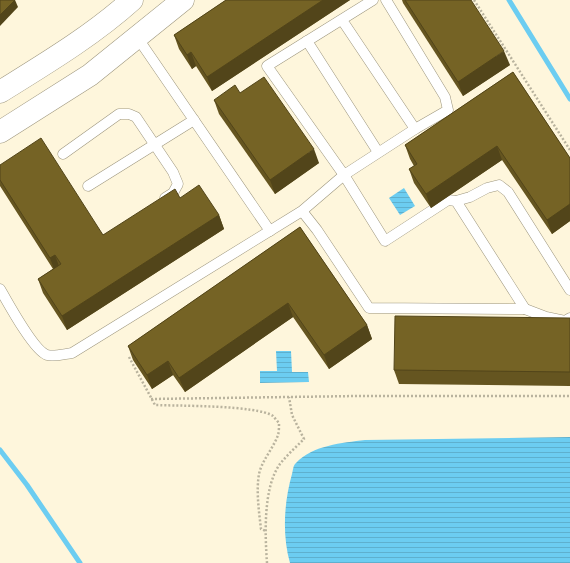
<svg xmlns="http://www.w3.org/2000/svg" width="570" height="563" viewBox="0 0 570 563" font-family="Quicksand,sans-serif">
<defs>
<pattern id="water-rules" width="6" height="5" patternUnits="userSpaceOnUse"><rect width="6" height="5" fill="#6ccdf1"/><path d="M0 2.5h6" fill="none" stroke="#5eb0ce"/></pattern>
</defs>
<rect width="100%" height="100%" fill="#fef6dc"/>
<g fill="url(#water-rules)">
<polygon points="404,188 415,206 400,215 389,198"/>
<polygon points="276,351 291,351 292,372 308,372 309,382 260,383 260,371 277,371"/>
<path d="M570,437V563H290C282,535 284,502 292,474C293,471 293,465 296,463C313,445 342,443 365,440Z"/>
</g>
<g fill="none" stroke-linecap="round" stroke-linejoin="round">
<g stroke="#6ccdf1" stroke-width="5">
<polyline points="509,0 570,99"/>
<polyline points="0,450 27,485 80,563"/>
</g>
<g stroke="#9d967e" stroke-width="11">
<g id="lane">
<polyline points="386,0 445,97 448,110 415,129"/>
<polyline points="342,20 415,129 344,175 267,66 373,0"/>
<polyline points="137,37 270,231"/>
<polyline points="307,41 378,152"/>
<polyline points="63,154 119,114 129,114 136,117 173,172 178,184 173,193 165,198"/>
<polyline points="88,186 194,120"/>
<polyline points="456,201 470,197 487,188 499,185 508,192 570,290"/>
<path d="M0,289C8,303 34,351 47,355C54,357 64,354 72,353L302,211L344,175L385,241L448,200L456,201L525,309L369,308L317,230L302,211"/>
<polyline points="525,309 546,317 565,321 570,318"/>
</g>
</g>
<g stroke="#9d967e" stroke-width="23">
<g id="secondary">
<path d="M0,92C45,64 92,36 132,0"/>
<polyline points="0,132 90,75 183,0"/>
</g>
</g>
<g stroke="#b9b39e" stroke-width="2.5" stroke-dasharray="2 2" stroke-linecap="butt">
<polyline points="474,0 570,150"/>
<path d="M129,357L155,405C178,406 257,405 273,416C275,418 277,421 279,423C279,427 279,432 278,435C273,449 262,460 259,474C256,491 259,512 261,529L266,531"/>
<polyline points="151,399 357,396 570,396"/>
<path d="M267,563C265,535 263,487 280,464C287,455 296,447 304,439L292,415L289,397"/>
</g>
<use href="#lane" stroke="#fff" stroke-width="10"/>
<use href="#secondary" stroke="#fff" stroke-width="22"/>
</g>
<g fill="#655520">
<polygon points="226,0 350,0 212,91 196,66 192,69 179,49 174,35"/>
<polygon points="402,0 405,0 510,65 463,96 403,3"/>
<polygon points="513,72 570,158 570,221 552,234 502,160 431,208 414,183 409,169 414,166 410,159 405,145"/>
<polygon points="240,93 319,163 275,194 219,114 214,100"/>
<polygon points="0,165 103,235 180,198 219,215 224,229 67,330 43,293 38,279 53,269 0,186"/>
<polygon points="300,227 367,325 372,339 329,369 293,317 185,392 173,375 152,389 133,360 128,346"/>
<polygon points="570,318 570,386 399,384 394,370"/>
</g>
<g fill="#52451a">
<polygon points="15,0 18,7 0,26 0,15"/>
<polygon points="323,0 350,0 212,91 207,77"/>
<polygon points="504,51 510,65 463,96 458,82"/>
<polygon points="191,52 196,66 192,69 187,55"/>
<polygon points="497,146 502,160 431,208 426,194"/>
<polygon points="314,149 319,163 275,194 270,180"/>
<polygon points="570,204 570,221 552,234 547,220"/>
<polygon points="219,215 224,229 67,330 62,316"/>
<polygon points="55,255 60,269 55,272 50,258"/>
<polygon points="288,303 293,317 185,392 179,378"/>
<polygon points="367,325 372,339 329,369 324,355"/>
<polygon points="168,361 173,375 152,389 147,375"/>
</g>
<g fill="#756325" stroke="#52451a">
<polygon points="0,0 15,0 0,15"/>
<polygon points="226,0 323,0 207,77 191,52 187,55 174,35"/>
<polygon points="405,0 471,0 504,51 458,82"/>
<polygon points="513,72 570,158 570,204 547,220 497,146 426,194 409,169 417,164 405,145"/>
<polygon points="264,77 314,149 270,180 214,100 235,85 240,93"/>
<polygon points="41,138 103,235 175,189 180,198 199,185 219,215 62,316 38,279 61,264 55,255 50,258 0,180 0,165"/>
<polygon points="300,227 367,325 324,355 288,303 179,378 168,361 147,375 128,346"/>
<polygon points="395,316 570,318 570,372 394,370"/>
</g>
</svg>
